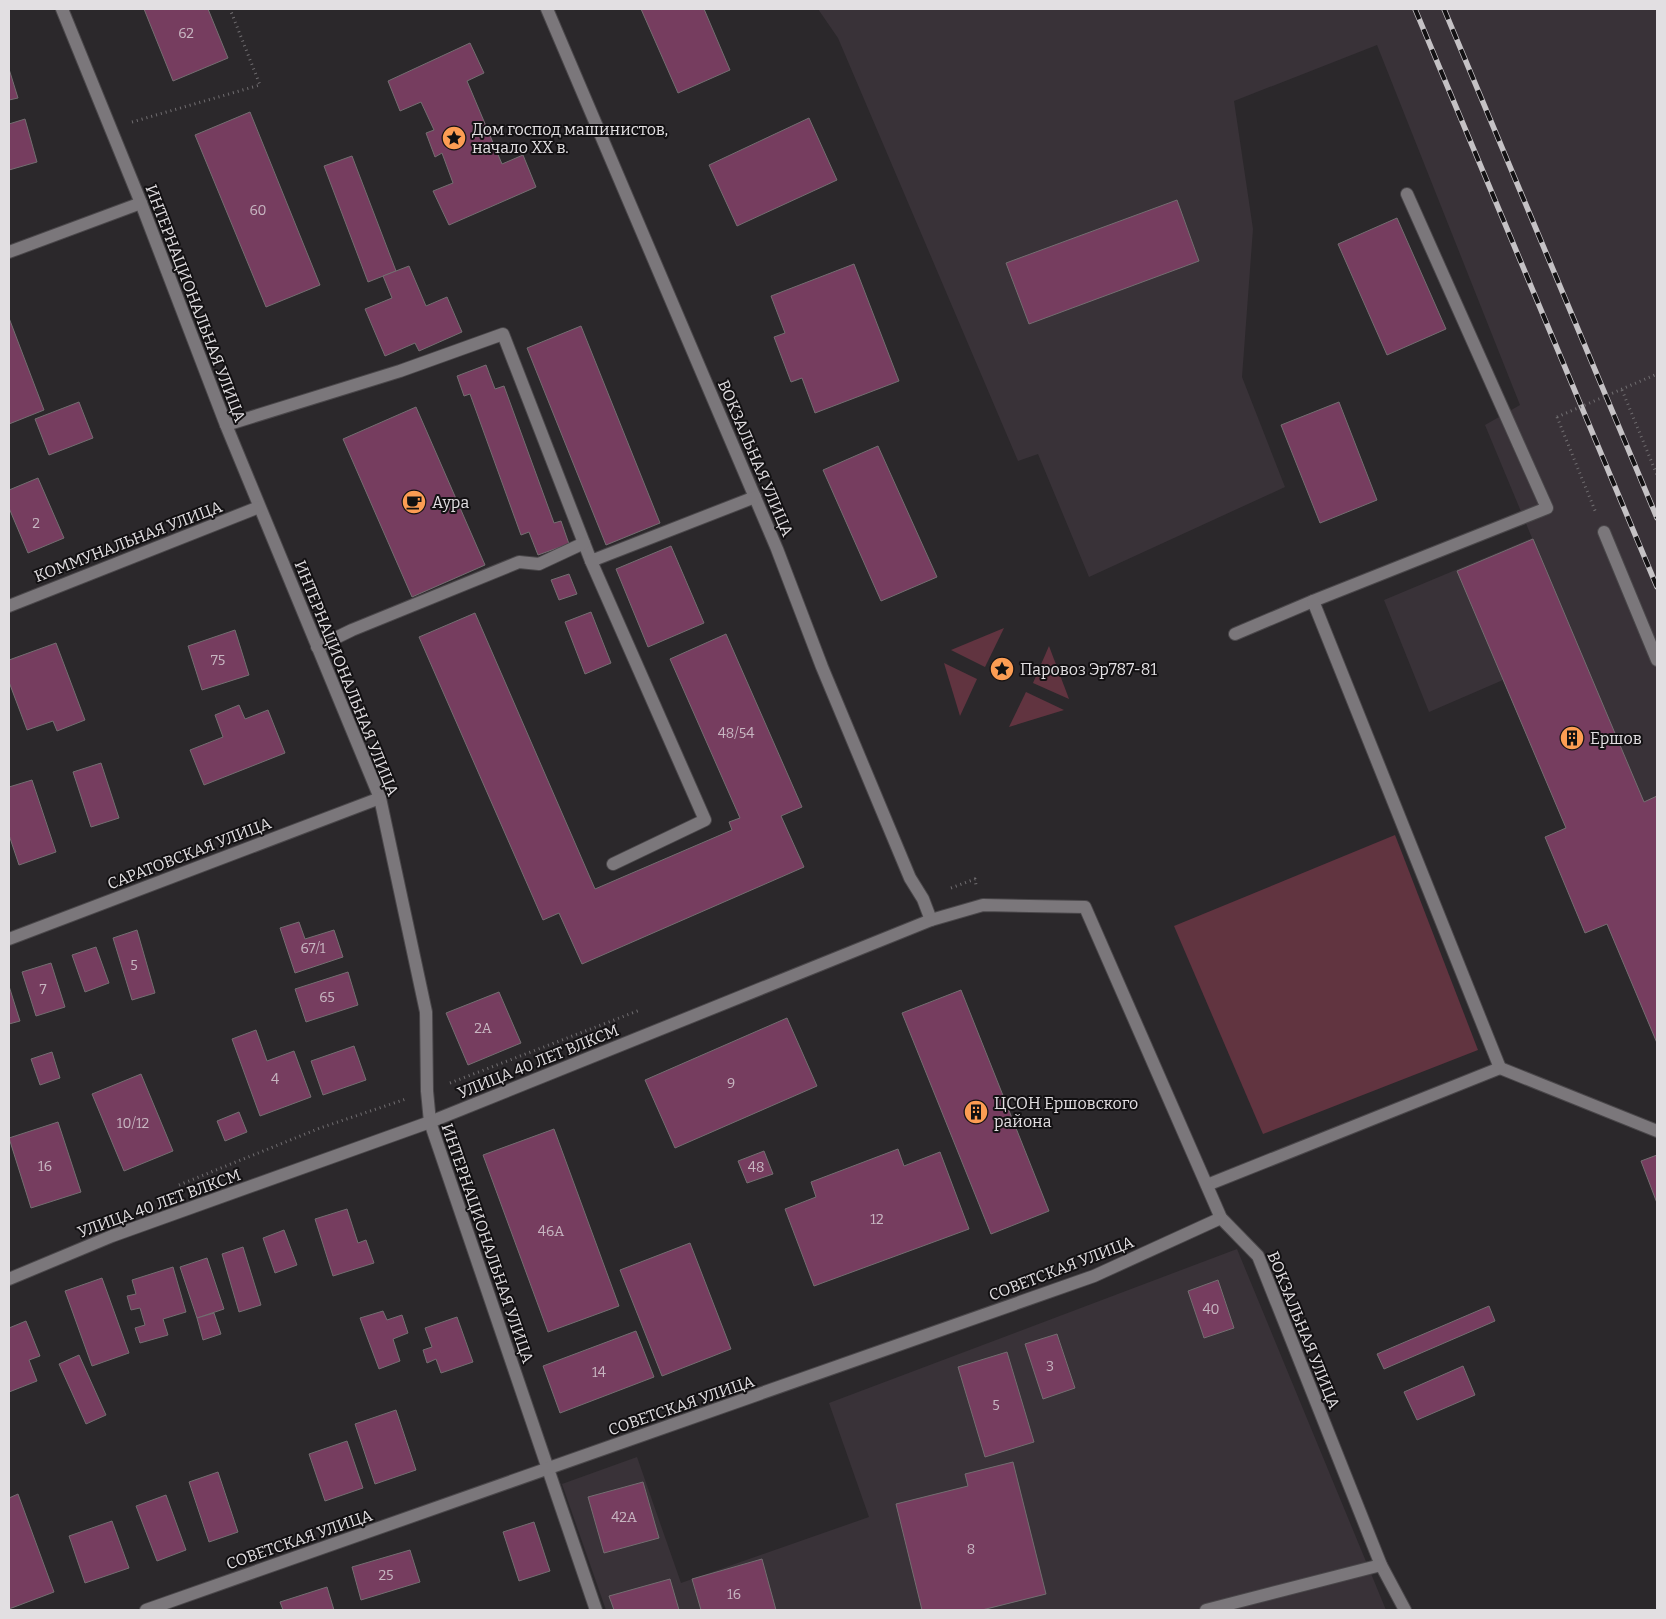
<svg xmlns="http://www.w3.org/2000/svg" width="1666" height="1619" viewBox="0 0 1666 1619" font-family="Bitter,serif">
<rect width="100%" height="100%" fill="#2b282b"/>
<g fill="#393238">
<polygon points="818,9 1657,9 1657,1043 1503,680 1429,712 1384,600 1532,538 1485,425 1520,405 1377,45 1234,101 1253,229 1242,377 1285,487 1089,577 1038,454 1018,461 838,38"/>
<polygon points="1237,1249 1386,1610 606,1610 562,1484 637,1457 681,1583 869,1517 829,1403"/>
</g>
<g fill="#613440">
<polygon points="1004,628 985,667 951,650"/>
<polygon points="1049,646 1069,699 1033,683"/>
<polygon points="944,663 977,679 960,716"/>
<polygon points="1026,692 1064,710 1009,727"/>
<polygon points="1395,835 1478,1050 1263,1134 1174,926"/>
</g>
<g fill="#763d5f" stroke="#746e71">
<polygon points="144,9 208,9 228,58 173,81"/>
<polygon points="641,9 704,9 730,70 678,93"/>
<polygon points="470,43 484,73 467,81 502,164 523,155 536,187 449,225 433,191 453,183 442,153 435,157 426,133 434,130 421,102 400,111 388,81"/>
<polygon points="9,69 18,98 9,100"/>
<polygon points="250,112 320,285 266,307 195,135"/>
<polygon points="809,118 837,180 737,226 709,165"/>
<polygon points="25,119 37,162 9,170 9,124"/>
<polygon points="352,156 396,271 368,282 324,166"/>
<polygon points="1177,200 1199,261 1029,324 1006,263"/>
<polygon points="1397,218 1446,329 1387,355 1338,244"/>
<polygon points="854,264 899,381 815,413 802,378 791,382 774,337 785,333 771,296"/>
<polygon points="409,266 426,306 447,297 462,332 419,351 415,343 385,356 365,309 392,298 383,276"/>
<polygon points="9,318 44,410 9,424"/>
<polygon points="581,326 660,523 606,545 527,348"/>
<polygon points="486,365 495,389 504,386 554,523 561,521 569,544 538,555 529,532 521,535 470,394 464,396 457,376"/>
<polygon points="79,402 93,438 49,455 35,419"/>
<polygon points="1339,402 1377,500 1320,523 1281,425"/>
<polygon points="416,407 485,565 412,597 343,439"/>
<polygon points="878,446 937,577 881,601 823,470"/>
<polygon points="38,478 64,538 28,553 9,508 9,490"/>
<polygon points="1533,539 1644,802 1657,796 1657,1043 1607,924 1585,933 1545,837 1566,828 1457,571"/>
<polygon points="671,546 704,623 648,647 616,569"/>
<polygon points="569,574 577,594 559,600 551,580"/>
<polygon points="591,612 611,663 585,674 565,622"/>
<polygon points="475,613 595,889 732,830 729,822 740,818 670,659 726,634 802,807 781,816 804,867 582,964 559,913 543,920 419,637"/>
<polygon points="235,630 249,675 202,690 188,646"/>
<polygon points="56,643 85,720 57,731 53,721 27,730 9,682 9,660"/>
<polygon points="239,705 245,719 268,710 285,753 204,785 190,750 223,737 215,715"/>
<polygon points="101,763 119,818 91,827 73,772"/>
<polygon points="32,780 56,852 19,865 9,835 9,787"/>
<polygon points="299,922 305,939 334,930 343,957 295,973 280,928"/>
<polygon points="137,930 155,993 132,1000 113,938"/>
<polygon points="96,947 109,983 85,992 72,955"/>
<polygon points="51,963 65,1007 36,1016 22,972"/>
<polygon points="348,972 358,1005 306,1022 295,989"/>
<polygon points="9,986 20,1021 9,1024"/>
<polygon points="961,990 1049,1211 991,1234 902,1013"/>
<polygon points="499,992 521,1043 468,1065 446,1013"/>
<polygon points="787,1018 817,1086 675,1148 645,1080"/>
<polygon points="256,1030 267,1061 294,1051 311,1097 260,1116 232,1039"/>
<polygon points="354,1046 366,1080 323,1095 311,1061"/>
<polygon points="52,1052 60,1078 40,1085 31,1059"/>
<polygon points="141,1074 173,1151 124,1171 92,1094"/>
<polygon points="239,1112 247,1132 225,1141 217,1121"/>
<polygon points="58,1122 81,1192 31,1208 9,1138"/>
<polygon points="554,1129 619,1306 548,1332 483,1155"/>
<polygon points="898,1149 904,1166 940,1152 969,1229 814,1286 785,1209 816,1197 811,1182"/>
<polygon points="764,1151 773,1174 747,1183 738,1161"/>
<polygon points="1657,1155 1657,1203 1641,1161"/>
<polygon points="347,1209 358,1243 366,1240 374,1263 333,1276 315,1219"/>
<polygon points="284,1230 297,1265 275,1273 263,1238"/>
<polygon points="690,1243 731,1349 662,1376 620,1270"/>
<polygon points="243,1247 261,1305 239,1312 222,1254"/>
<polygon points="207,1258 224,1309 197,1318 180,1267"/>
<polygon points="173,1267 186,1312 163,1319 168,1335 140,1343 135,1328 145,1325 140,1308 131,1310 127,1296 136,1294 132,1280"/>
<polygon points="102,1278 129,1353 92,1366 65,1291"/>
<polygon points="1218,1280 1234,1328 1204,1338 1188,1291"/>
<polygon points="1489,1306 1495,1321 1384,1369 1377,1354"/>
<polygon points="383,1311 387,1320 402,1315 408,1333 393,1339 400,1361 379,1369 360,1318"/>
<polygon points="214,1313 221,1334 203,1340 197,1318"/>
<polygon points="457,1317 473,1362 441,1373 436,1359 427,1363 423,1350 432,1347 425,1328"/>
<polygon points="26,1321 40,1356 29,1360 37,1381 9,1392 9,1328"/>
<polygon points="636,1331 654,1377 560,1413 543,1366"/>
<polygon points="1057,1334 1075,1388 1043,1399 1025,1344"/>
<polygon points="1007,1352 1034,1442 985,1457 958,1367"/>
<polygon points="79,1355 106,1415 86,1424 59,1364"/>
<polygon points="1463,1366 1475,1395 1417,1420 1404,1392"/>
<polygon points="396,1410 416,1470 375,1484 355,1424"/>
<polygon points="347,1441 363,1488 325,1501 309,1454"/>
<polygon points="1013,1462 1046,1594 982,1610 922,1610 896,1504 968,1486 965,1474"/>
<polygon points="218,1472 238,1532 209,1542 189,1482"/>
<polygon points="643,1482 659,1538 604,1553 588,1497"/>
<polygon points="18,1494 54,1592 9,1609 9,1498"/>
<polygon points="166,1495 186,1550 157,1561 136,1506"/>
<polygon points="112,1521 129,1568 85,1583 69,1536"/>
<polygon points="534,1522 550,1571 519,1581 503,1532"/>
<polygon points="410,1550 420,1582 361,1600 352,1567"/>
<polygon points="762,1559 776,1610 701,1610 692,1579"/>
<polygon points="670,1579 679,1610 614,1610 609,1596"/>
<polygon points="327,1587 334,1610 283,1610 280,1602"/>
</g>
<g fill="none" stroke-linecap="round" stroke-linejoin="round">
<g stroke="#4a474a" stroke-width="14">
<g id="minor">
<polyline points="62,9 141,203 226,425 380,798 426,1012 427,1091 430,1122 596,1610"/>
<polyline points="547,9 777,549 822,667 910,878 923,899 931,920"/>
<polyline points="9,252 141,203"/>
<polyline points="226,425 400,371 503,334 591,561 755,497"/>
<polyline points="1604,532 1657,660"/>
<polyline points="591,561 705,820 613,864"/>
<polyline points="9,606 259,507"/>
<polyline points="1235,634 1313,601 1547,508 1407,194"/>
<polyline points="317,647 352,630 519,562 539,564 584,543"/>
<polyline points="9,939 380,798"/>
<polyline points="1500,1068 1657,1131"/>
<polyline points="1207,1185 1500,1068 1313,601"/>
<polyline points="9,1279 112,1236 430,1122 931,920 983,905 1085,907 1221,1218 1258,1256 1381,1565 1405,1610"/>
<polyline points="146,1610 1094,1276 1221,1218"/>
<polyline points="1206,1610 1381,1565"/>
</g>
</g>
<g stroke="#716e71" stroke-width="3" stroke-dasharray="1 4" stroke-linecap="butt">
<polyline points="132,122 260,85 230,9"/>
<polyline points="1622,390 1657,475"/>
<polyline points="1557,417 1596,513"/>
<polyline points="951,888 975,879 976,885"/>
<polyline points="450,1083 640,1010"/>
<polyline points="179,1185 320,1128 406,1099"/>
</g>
<use href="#minor" stroke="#7b777b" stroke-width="12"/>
<g stroke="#c5c2c5" stroke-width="5.5">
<g id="rail">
<polyline points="1415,9 1657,587"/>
<polyline points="1444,9 1657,518"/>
</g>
</g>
<use href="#rail" stroke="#131113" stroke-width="4" stroke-dasharray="11" stroke-linecap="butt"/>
<polyline stroke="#716e71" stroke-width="3" stroke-dasharray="1 4" stroke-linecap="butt" points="1557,417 1657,374"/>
</g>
<defs>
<g id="sight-disc" transform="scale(1.25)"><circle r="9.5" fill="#fc9d53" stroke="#131113"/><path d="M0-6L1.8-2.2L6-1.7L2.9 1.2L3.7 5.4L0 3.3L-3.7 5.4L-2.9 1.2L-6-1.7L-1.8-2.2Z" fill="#111"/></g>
<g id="cafe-disc" transform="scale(1.25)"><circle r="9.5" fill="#fc9d53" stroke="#131113"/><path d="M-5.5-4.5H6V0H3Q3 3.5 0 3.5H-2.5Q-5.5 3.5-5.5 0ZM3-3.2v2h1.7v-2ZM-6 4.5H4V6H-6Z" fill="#111"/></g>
<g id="building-disc" transform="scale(1.25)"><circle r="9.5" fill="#fc9d53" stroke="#131113"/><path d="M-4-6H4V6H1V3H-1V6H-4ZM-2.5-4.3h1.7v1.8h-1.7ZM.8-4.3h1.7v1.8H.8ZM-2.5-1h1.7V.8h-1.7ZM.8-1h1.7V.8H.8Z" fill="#111"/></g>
</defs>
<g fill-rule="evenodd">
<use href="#sight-disc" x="454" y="138"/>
<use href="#cafe-disc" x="414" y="502"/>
<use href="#sight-disc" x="1002" y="669"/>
<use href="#building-disc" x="1572" y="738"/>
<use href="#building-disc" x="976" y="1112"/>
</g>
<g text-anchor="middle" stroke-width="4" stroke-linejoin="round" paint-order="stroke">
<g font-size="14" fill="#c7b6c1">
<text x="186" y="38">62</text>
<text x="258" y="215">60</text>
<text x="36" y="528">2</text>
<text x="218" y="665">75</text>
<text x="736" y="738">48/54</text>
<text x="313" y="953">67/1</text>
<text x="134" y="970">5</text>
<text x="43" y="994">7</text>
<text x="327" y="1002">65</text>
<text x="483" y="1033">2А</text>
<text x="275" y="1084">4</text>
<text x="731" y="1088">9</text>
<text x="133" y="1128">10/12</text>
<text x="45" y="1171">16</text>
<text x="756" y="1172">48</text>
<text x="877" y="1224">12</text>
<text x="551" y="1236">46А</text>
<text x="1211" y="1314">40</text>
<text x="1050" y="1371">3</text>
<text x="599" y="1377">14</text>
<text x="996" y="1410">5</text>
<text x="624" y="1522">42А</text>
<text x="971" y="1554">8</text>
<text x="386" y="1580">25</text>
<text x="734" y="1599">16</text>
</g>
<g font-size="16" fill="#e2dfe2" stroke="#131113" text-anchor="start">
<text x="472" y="135">Дом господ машинистов,<tspan x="472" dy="18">начало XX в.</tspan></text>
<text x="432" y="508">Аура</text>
<text x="1020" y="675">Паровоз Эр787-81</text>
<text x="1590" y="744">Ершов</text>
<text x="994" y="1109">ЦСОН Ершовского<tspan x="994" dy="18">района</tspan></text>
</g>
<g font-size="16" fill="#e2dfe2" stroke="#131113">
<text transform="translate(196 303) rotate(69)" y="6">ИНТЕРНАЦИОНАЛЬНАЯ УЛИЦА</text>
<text transform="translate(756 458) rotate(67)" y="6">ВОКЗАЛЬНАЯ УЛИЦА</text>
<text transform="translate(128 541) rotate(-21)" y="6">КОММУНАЛЬНАЯ УЛИЦА</text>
<text transform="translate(347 678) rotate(68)" y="6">ИНТЕРНАЦИОНАЛЬНАЯ УЛИЦА</text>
<text transform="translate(189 853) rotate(-21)" y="6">САРАТОВСКАЯ УЛИЦА</text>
<text transform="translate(538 1061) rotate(-22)" y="6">УЛИЦА 40 ЛЕТ ВЛКСМ</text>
<text transform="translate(159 1203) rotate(-20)" y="6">УЛИЦА 40 ЛЕТ ВЛКСМ</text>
<text transform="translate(488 1243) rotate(71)" y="6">ИНТЕРНАЦИОНАЛЬНАЯ УЛИЦА</text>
<text transform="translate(1061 1268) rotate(-21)" y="6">СОВЕТСКАЯ УЛИЦА</text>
<text transform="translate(1304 1330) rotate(68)" y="6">ВОКЗАЛЬНАЯ УЛИЦА</text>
<text transform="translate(681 1405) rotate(-19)" y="6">СОВЕТСКАЯ УЛИЦА</text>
<text transform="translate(299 1539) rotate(-19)" y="6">СОВЕТСКАЯ УЛИЦА</text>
</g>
</g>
<rect width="1666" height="1619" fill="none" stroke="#e2dfe2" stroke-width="20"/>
</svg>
